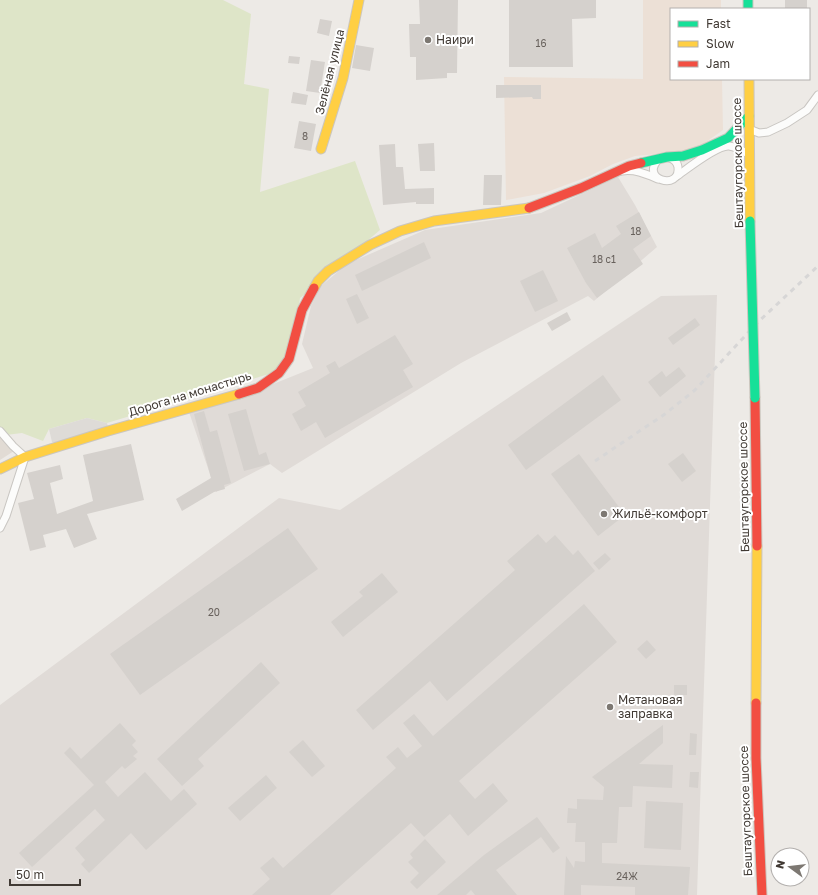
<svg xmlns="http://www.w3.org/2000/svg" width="818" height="895" viewBox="0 0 818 895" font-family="'Golos Text',sans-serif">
<rect width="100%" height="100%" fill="#edeae6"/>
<polygon fill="#e1dbd4" points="0,436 14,451 0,460"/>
<polygon fill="#ece0d6" points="643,0 721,0 721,9 671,9 671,79 722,79 723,130 699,147 681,152 635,156 613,164 590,176 544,193 506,200 504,77 643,79"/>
<g fill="#e0dbd7">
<polygon points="618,177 635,205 657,247 594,301 588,296 461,363 282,473 270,464 216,492 189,412 246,395 313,368 302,344 311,306 321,286 347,264 425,230 541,213"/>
<polygon points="717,295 697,895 0,895 0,705 279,498 340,510 661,296"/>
</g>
<polygon fill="#dee5c8" points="0,0 223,0 251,14 244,84 269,89 260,192 355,161 380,230 300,298 289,368 107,423 87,418 49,429 43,441 22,433 6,435 0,428"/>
<polygon fill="#dedbd7" points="87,418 107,423 108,427 56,443 52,442 49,429"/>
<g fill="#d5d1cd">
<polygon points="419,0 458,0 457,73 447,73 447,78 416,80 416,57 410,57 409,24 420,24"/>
<polygon points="509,0 596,0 596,18 572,19 573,67 509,67"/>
<rect x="785" y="0" width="22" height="8"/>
<polygon points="320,19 332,21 329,36 317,33"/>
<polygon points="356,45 374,48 370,71 352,68"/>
<polygon points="289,56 300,57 299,64 288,63"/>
<polygon points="311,60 325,62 320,93 306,91"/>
<polygon points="496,85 541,85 541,99 533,99 532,97 496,98"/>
<polygon points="293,92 308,95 306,105 291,103"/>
<polygon points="299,121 316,124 311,151 294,148"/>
<polygon points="434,143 435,171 420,171 418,144"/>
<polygon points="395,144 396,167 403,167 405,189 434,188 434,204 416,204 416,202 383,205 379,145"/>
<polygon points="484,175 502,175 501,205 483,205"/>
<polygon points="639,212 651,236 633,249 643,264 597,298 586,283 567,248 595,233 602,248 621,234 616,226"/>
<polygon points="424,242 431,258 362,291 355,275"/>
<polygon points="543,270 558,301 535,312 520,281"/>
<polygon points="357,294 369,318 357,324 346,299"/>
<polygon points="567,312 571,320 552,331 547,323"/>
<polygon points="695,318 700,325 673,345 668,338"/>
<polygon points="395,335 413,364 403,370 413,387 325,438 316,422 301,431 292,414 306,406 298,392 330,373 326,366 335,361 339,368"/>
<polygon points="679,367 686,376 660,397 648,382 662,371 666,377"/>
<polygon points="603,375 621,400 526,470 508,445"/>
<polygon points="246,409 259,455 266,452 270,464 244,471 228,414"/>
<polygon points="204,411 210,432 217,430 231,483 224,485 225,489 214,492 182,511 176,499 211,478 194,414"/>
<polygon points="131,444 144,500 87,514 97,539 74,548 66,529 43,535 46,547 30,551 18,503 34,499 27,473 60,465 63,479 50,483 57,514 93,501 83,455"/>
<polygon points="683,453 696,471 682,482 668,464"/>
<polygon points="579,454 625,515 598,536 551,474"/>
<polygon points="288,528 318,569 140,695 110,654"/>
<polygon points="538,534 546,543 555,535 573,555 578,550 595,571 447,701 430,681 373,730 356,710 515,570 507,561"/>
<polygon points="605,553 611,559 599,570 593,563"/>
<polygon points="382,573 398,592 343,637 331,622 363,596 359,592"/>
<polygon points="584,604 617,642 459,781 475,799 493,783 508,801 468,836 450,814 424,837 411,823 330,895 252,895 270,879 260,868 273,857 283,868 396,768 386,757 398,747 407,758 422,746 403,723 414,714 433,736"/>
<polygon points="647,640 656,650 646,659 637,649"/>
<polygon points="261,662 280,683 198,759 204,766 182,786 157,759"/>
<rect x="674" y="685" width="13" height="10"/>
<polygon points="120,723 136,741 132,745 138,752 133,756 137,759 125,769 122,766 105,782 118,797 145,772 171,801 184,789 197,804 146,850 131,833 89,873 81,864 85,860 75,848 105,820 95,809 32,867 19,853 94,785 64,753 70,747 81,759"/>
<polygon points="663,725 663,743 639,764 673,765 672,788 633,786 632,807 619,807 617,843 602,843 602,863 690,867 688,895 635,895 635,887 581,885 581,895 564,895 566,856 574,868 575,861 585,862 585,842 575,842 576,823 567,823 568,808 577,809 577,799 603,800 604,787 592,777"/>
<polygon points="690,733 697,734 696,755 689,755"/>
<polygon points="303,740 325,766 312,777 289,752"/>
<polygon points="690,772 699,772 698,788 689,787"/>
<polygon points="266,775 277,788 240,821 228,808"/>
<polygon points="646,801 683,803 681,850 644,848"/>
<polygon points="537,817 560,848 553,853 541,837 496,870 517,895 475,895 471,890 466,895 437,895 484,855"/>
<polygon points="425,839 446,862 417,889 410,882 419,873 408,862 413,858 410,854"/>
</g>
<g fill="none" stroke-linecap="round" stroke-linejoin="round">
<g stroke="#c9c6c2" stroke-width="9">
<g id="street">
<polyline points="749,129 759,133 768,132 787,123 807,110 818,95"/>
<path d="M660,158C637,179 681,192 678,167C677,161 673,159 668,157"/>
<path d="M622,171C635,169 646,174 658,179"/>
<path d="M677,176C687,169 717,145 729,146C737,147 743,151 750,155"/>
<polyline points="0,431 13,446 25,457 6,516 0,528"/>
</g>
</g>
<g stroke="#cbc6be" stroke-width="11">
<g id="fast">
<polyline points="748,0 748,9"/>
<polyline points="641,163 667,157 683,156 702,150 728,138 749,116"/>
</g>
</g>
<g stroke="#cbc6be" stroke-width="11">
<g id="slow">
<polyline points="749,79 750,221"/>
<polyline points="321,149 343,78 359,0"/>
<polyline points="314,288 318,281 328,271 370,245 400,231 434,221 529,208"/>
<polyline points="0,469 25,457 108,431 239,394"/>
<polyline points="756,703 757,546"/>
</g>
</g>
<g stroke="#cbc6be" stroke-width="11">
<g id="jam">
<polyline points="529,208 581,188 629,166 641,163"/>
<polyline points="239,394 258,388 279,373 289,359 302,310 314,288"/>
<polyline points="755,398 757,546"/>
<polyline points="756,703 756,758 762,895"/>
</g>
</g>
<use href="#street" stroke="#fcfcfb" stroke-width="7"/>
<use href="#fast" stroke="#16e098" stroke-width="9"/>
<use href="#slow" stroke="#ffcf43" stroke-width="9"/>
<use href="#jam" stroke="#f24e42" stroke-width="9"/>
<polyline stroke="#d7d6d6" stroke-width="3" stroke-dasharray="5 5" stroke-linecap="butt" points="595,461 665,414 695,390 757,323 818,266"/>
<g stroke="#cbc6be" stroke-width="11" stroke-linecap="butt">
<polyline id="fast-bridge" points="750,221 755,398"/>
</g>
<use href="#fast-bridge" stroke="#16e098" stroke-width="9"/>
</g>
<g fill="#7d7872" stroke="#fff" stroke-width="1.5">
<circle cx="428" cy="40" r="4"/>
<circle cx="604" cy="514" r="4"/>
<circle cx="610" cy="707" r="4"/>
</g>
<g text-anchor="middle" stroke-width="4" stroke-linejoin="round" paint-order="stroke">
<g font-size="10" fill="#68615c">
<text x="541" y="47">16</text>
<text x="305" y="140">8</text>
<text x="636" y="235">18</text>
<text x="604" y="263">18 с1</text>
<text x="214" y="616">20</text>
<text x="627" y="880">24Ж</text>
</g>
<g font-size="12" fill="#413a34" stroke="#fff" text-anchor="start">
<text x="436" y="44">Наири</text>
<text x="612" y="518">Жильё-комфорт</text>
<text x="618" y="704">Метановая<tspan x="618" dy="14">заправка</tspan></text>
</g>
<g font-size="12" fill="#413a34" stroke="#fff">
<text transform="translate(330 72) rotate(-76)" y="4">Зелёная улица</text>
<text transform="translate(738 163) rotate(-91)" y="4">Бештаугорское шоссе</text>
<text transform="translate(190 394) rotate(-17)" y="4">Дорога на монастырь</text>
<text transform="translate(744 487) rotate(-91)" y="4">Бештаугорское шоссе</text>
<text transform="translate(746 811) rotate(-92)" y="4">Бештаугорское шоссе</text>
</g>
</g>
<rect x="670" y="8" width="140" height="72" fill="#ffffff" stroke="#b3b0ae"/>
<rect x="678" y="21" width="20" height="6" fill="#16e098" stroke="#b3b0ae"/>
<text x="706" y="28" font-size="12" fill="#413a34">Fast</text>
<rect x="678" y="41" width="20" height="6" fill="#ffcf43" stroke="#b3b0ae"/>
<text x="706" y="48" font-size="12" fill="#413a34">Slow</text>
<rect x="678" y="61" width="20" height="6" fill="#f24e42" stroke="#b3b0ae"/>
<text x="706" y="68" font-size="12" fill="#413a34">Jam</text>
<g transform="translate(790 867) rotate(285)"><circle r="19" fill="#ffffff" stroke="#b3b0ae"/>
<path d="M0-3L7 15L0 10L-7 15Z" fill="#7d7872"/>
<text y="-6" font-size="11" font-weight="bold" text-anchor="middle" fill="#413a34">N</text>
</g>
<path d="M10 879v6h70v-6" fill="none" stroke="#413a34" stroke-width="2"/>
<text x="16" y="879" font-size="12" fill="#413a34" stroke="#ffffff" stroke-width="3" paint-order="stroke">50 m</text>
</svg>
